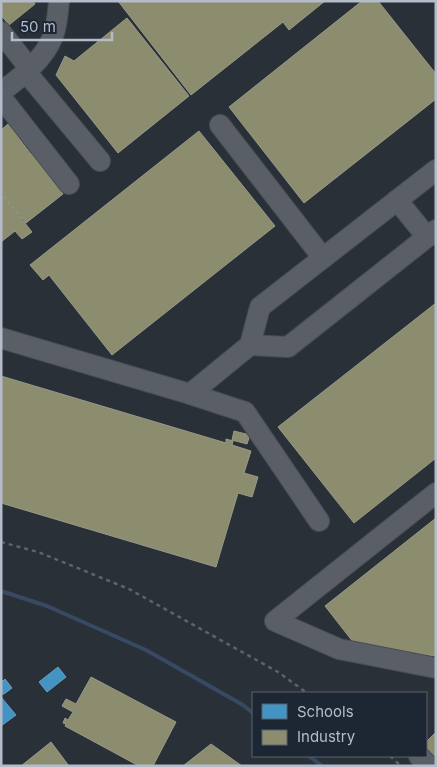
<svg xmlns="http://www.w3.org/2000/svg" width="437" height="767" viewBox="0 0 437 767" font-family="Inter,sans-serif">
<rect width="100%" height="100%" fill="#2a3038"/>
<g fill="#4393c3" stroke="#659fc5">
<polygon points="58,667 66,677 47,692 39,682"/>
<polygon points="1,679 3,681 5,679 12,688 4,694 1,694"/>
<polygon points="1,697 16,715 1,726"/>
</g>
<g fill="#8c8c6e" stroke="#989a89">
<polygon points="1,1 33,1 35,4 9,25 1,15"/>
<polygon points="118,1 325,1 289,30 283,22 191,95"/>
<polygon points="362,1 378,1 436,74 436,99 304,203 229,107"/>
<polygon points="127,18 189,96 118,153 56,75 65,56 74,61"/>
<polygon points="8,124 11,128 15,125 22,135 18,137 31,154 35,151 42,160 39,163 55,184 58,181 66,190 62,193 63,194 26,223 1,192 1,130"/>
<polygon points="199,131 275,226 112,355 49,275 43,280 30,265"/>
<polygon points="1,193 32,232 22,239 15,231 1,242"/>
<polygon points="436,303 436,458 354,523 278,427"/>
<polygon points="1,376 226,443 226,439 233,441 232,445 251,451 244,473 258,477 252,497 238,493 216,567 1,503"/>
<polygon points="234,431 250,435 247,444 232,440"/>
<polygon points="436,518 436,656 357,647 325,606"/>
<polygon points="91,677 176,722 153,766 139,766 65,726 66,724 63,723 65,718 68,720 73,712 62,706 66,699 76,704"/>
<polygon points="436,732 436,763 426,754 426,742"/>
<polygon points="51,742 69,766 21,766"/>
<polygon points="211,744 242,766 183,766"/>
</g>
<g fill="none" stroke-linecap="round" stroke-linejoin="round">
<g stroke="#384963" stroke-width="4">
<polyline points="1,591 47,606 146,650 243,705 253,713"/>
<polyline points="309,756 322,766"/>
</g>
<g stroke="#484c53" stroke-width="22">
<g id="minor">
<polyline points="1,32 30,69"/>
<polyline points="26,72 100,161"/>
<path d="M1,92C21,77 44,60 53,36C57,26 58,12 59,1"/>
<polyline points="1,97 69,184"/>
<polyline points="220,125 323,258"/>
<polyline points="397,200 427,237"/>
<polyline points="1,338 190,394 250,345 260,307 436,170"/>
<polyline points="250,345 288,347 436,230"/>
<polyline points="190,394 245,412 319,521"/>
<polyline points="436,493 275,621 339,649 436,668"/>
<polyline points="419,756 429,766"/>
</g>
</g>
<g stroke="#5d636a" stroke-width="2.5" stroke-dasharray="4 4" stroke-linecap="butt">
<polyline points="1,542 38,552 129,589 278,672 307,693"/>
<polyline points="390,756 401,766"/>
</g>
<use href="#minor" stroke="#5a5e66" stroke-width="20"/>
</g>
<rect width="437" height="767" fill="none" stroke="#b4bcc9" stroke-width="5"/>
<rect x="252" y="692" width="175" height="65" fill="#1d2633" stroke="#59626f"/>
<rect x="262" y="704" width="25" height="15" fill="#4393c3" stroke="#59626f"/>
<text x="297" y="717" font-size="15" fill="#b4bcc9">Schools</text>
<rect x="262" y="730" width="25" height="15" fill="#8c8c6e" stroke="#59626f"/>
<text x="297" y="742" font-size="15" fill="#b4bcc9">Industry</text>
<path d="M12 32v8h100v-8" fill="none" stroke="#b4bcc9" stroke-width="2.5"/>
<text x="20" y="32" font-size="15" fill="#b4bcc9" stroke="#1d2633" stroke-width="4" paint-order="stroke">50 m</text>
</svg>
